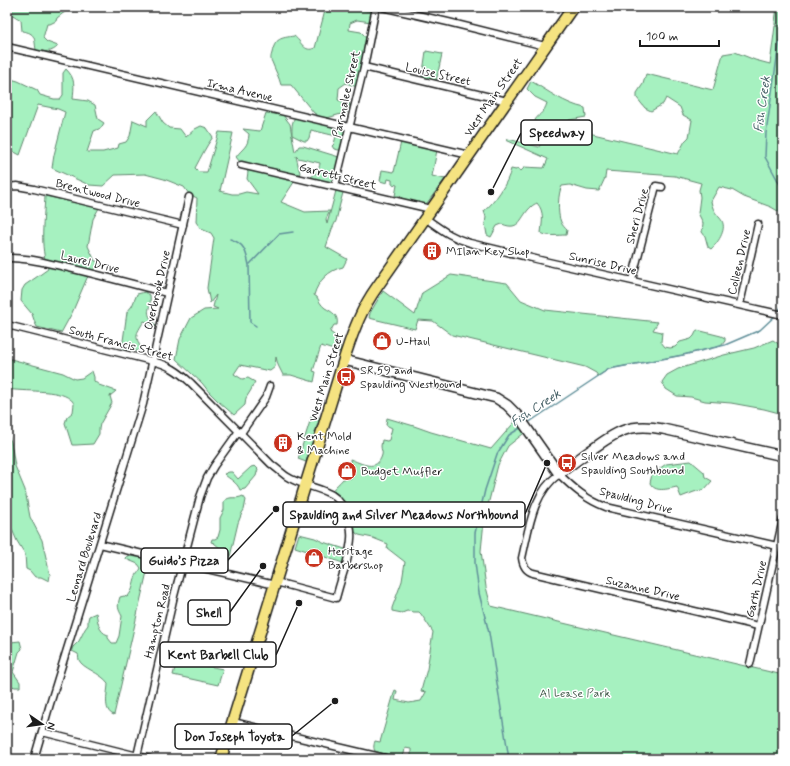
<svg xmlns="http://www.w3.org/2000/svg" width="790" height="766" viewBox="0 0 790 766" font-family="Mynerve,sans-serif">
<rect width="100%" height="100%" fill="#fff"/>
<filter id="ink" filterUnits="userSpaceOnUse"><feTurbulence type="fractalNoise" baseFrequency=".025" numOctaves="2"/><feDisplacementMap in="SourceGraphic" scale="8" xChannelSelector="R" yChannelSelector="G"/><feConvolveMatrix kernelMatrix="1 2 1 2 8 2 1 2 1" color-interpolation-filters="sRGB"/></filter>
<g filter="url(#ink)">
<g fill="#a6f1c0" stroke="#61866e">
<path d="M7,7H84L83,11L79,10L77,11H66L57,18L56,21L50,24H47L43,38L47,42L58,46C52,53 44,52 36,50C34,38 36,33 22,31L21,20C17,18 11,13 7,13Z"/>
<path d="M326,7H359V8L367,11L371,10L373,13L371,22L357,20L350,23L349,30L361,32L365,36L367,44L357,87L346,83L339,88L338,100L350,104L346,114H341L327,118H322L314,113L291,85H281C279,77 275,70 272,62C270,59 271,56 272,53C275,38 281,38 294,36C302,42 304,53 315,48Z"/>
<polygon points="777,7 783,7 783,26 775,25 775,22"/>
<path d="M775,26L783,27V214L771,207L744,197L732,190L719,187L711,201C712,207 714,211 718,216C719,217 721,219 722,221C727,230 717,244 711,249L708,247L705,236L702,232L703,223L698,213L700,197L699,190L701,183L675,176L606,171L605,178L599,191L587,190L570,185L562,186C558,192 557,214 561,222C562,225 565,228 567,230L566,235C557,235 548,237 541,233C542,222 545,212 537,203C535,204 533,205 532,206C520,216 521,232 502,224L497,226L491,237L487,235L485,224L486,217L484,211C495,202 508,183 511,169L516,170L517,168L521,171L524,168L523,167L544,168L548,159L506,140L508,139L539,147L547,133L537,125L535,120C540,113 544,113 547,103L535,97L527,89L531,81C548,91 565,104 585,108L586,117L569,120L573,131L593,134L678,154L685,141L689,137L692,120L683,115L680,107L666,98L663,104L651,111L645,108L637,98V93L643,84L646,74L713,90L723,54L735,52L755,60L770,64Z"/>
<polygon points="426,51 442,54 436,82 422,79"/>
<path d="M66,69C76,79 74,86 73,99L88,101L95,105L98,119L104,123L101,128L94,131L87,152H103L118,148L119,144L126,142L130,136L133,120L147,126V120L156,111L163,123L169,128L180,129L186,137L195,129L201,126L207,128L213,137C206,146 201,157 195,168L199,172H207L219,132L233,133L220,191L232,194H239L246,192L258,194L247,179L248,172L236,157C243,147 248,148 249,134L243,129L260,131L266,113L283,115L290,124L295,152L299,146H303L339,157L334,183L315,180L311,177C317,173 319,170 320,163L298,158L296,156L300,173L281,202L305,212L330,211L326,219L327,224L337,187L344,189L340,204L336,221L332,229L326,247L347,259L343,267C329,270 318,281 314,295L317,297C319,301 321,305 325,308C332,312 339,315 337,325H334L330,332C339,338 340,341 340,352L321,346L313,371L316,372L314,382L291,375H283L278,365L276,357L275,367L270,371L240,365L234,374L242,379L248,378L255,382L253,385L251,390L246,398L245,405L234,415L219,402L209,392L202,383L192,374L176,359L180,339L191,318L204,310L218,309L213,307L216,295L210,303L207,288L214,238L211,233L201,229L196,222L197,198L189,194L184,187L164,179L145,174L115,175L103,186L89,185L52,168L54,155L65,112L58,109L38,105L20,155L7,148V78L18,81L37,90L40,95L54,99H60L63,95V73Z"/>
<path d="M296,116L349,127L343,151L334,149L332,146L334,144L336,136L311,130L309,138L307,141H304L292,135C292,129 291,122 296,116Z"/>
<path d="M401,142L437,150L432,176L445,179L427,203L425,204C417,203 406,203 400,196H395L397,185L392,184V180L388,179L387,183L380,181L382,170L394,172Z"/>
<path d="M45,196L99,208L93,219L88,246L95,261L102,262L87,278L72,313L61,333L37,327L35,323L32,314L21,301L22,290L25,285L41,274L48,269C39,246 44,220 45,196Z"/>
<polygon points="451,275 507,283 521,300 545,310 658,322 653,330 662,332 661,342 665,347 670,348 675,347 680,342 691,339 694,336 697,330 721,336 725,338 725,341 721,346 683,355 609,369 598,376 596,373 585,367 452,335 433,321 418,320 415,329 369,318 370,313 383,291 415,315 422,293"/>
<path d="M145,292L150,295C152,312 142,309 156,326L153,327L147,322L144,321C135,336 135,334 141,349L139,351H135L122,348L127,312L132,306L137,294Z"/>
<polygon points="773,340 783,347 783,414 764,409 731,403 705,401 691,397 677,396 666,389 662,382 667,375 678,369 724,355 754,348"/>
<path d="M7,358L63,373L75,379L82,378L92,371L94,377V381L99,385L116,391L110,396L112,403L100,424L99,429V434L93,444L76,445H72L65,423L67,417L73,412L74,404C73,402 72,400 70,399C59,389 23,392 7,389Z"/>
<polygon points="312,415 320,418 306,462 298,459"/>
<path d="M519,417L528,430L508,446L498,465L484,521L481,551L486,587L491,606L783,675V759H412L411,755V749L405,748L404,754C401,757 401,757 398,757C395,757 377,752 375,751C373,748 374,744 375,741L380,742L395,690L397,691L395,700L409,703L421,701L426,692L421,691L427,669L433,632L421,614L419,612H414L407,611L402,613L392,611V608L402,581L405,562L387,548L388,544L373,538L359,535L356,533L353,529L346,505L341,498L332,491C335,486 339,484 343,479L351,478L350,475H352L350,459C361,463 377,473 382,455C383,452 381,450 381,446C381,444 382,442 382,440L387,441L389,440L392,428L386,425L387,418L414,426L431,432L491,449Z"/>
<polygon points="7,432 11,442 15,466 25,490 30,517 42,540 50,575 49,581 41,577 35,577 30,571 26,569 25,554 17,541 7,518"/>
<path d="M691,461L704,472L705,477L712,481L705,489L694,492L681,497L677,487C667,489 655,493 650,483L652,474L666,464Z"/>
<path d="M255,466L258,469L256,476L245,489L240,490C237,482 229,479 224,474L229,472H232L238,479L251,467Z"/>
<path d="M243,496L246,500L244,510L242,513L238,523L229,561L227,554L214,543L211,542L212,539H215L218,537L220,530V518L224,510V501C231,495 235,500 243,496Z"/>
<polygon points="299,534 315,538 323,542 345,549 346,553 343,563 295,547"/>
<path d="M127,556L149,558L151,560V563L146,576L114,715C102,711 108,692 108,683C101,673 82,668 79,660C78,658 79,656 78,654L72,651V649L73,647L79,641L85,629L88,625V620L89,616L96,613C98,621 98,632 108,635V638L112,643H116L119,636L122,616C118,609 117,606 120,597L124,596L127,597C135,589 132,584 136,576C137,573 140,571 141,568L138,564L126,559Z"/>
<polygon points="7,641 11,642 20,641 22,649 19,652 13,672 20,682 20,687 15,687 9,685 7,689"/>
<polygon points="177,660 223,669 218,685 173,675"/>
</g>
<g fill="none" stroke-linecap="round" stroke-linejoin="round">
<g stroke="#608f99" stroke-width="1.5">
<polyline points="783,17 766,133 765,157 783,190"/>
<path d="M230,239C244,243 246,251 249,265L250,322L256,326"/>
<polyline points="250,264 279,234 293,232"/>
<polyline points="778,312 783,304"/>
<polyline points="528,423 609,369 683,355 725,345 760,330 776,315"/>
<polyline points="509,759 489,633 479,593 475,563 475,533 485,490 497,454 509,435 522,427"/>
</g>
<g stroke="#1c1c1c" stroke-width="9">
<g id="street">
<polyline points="382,7 448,22 545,46"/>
<polyline points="7,47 469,155"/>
<polyline points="364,67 507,101"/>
<path d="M241,165C304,179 367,194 431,209"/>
<polyline points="335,186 364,67 376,7"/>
<polyline points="7,187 17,186 34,189 183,225"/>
<path d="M425,218C441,229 450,237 470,243L544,261L783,315"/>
<path d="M7,258C26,257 46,263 65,267C99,275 133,284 167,293"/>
<polyline points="632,280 656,186 662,187"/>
<polyline points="740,304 758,224"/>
<path d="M7,325L152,361C169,365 178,371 191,383L271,464C276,468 281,472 286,476C298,484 313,486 326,492C335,495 341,502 345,511C355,530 351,545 346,565C342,576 339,587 336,598L276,582"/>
<polyline points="241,433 266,397 270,386"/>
<polyline points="100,544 275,585"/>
<path d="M758,626L533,573C526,571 523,566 522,558C529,529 532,494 559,474C573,488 587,500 606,507L777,546"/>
<polyline points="750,664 783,519"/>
<polyline points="233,722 389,759"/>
<polyline points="42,732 150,759"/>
<polyline points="137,756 174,596 200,497 207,478 214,466 239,431"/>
<polyline points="34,759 50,704 143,404 189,197"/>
</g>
</g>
<g stroke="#1c1c1c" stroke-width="12">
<path id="secondary" d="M344,360L496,398L507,405L519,417L559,474C569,466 580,458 591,450C604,441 617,431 632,428C642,426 653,427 663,429L783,456"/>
</g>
<g stroke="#1c1c1c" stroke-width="13">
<path id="primary" d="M221,759L346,353C354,329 362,308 377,287L573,7"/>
</g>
<use href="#street" stroke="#fff" stroke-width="6"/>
<use href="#secondary" stroke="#fff" stroke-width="9"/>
<use href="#primary" stroke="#f5e381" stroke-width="10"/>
</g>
</g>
<defs>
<g id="building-disc" transform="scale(1)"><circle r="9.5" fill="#c8321e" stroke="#fff"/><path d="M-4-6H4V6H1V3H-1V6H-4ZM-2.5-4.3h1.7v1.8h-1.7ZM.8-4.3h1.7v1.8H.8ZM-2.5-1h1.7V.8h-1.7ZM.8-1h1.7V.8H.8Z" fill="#fff"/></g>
<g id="shop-disc" transform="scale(1)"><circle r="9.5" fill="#c8321e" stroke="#fff"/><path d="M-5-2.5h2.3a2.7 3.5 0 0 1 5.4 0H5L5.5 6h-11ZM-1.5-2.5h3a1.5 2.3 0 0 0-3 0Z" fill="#fff"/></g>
<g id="bus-disc" transform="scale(1)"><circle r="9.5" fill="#c8321e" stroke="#fff"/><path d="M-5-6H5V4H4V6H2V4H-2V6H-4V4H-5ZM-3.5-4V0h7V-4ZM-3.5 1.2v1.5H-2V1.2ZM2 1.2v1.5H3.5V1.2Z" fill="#fff"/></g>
</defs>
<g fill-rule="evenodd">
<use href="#building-disc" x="432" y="251"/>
<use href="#shop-disc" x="382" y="341"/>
<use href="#bus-disc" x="346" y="377"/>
<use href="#building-disc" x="283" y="443"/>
<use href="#bus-disc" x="567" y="463"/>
<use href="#shop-disc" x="347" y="471"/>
<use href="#shop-disc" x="314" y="558"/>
</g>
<g text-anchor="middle" stroke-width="3" stroke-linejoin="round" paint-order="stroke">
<g font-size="12" fill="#1c1c1c" stroke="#fff">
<text transform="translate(438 74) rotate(13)" y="4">Louise Street</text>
<text transform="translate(240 90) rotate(13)" y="4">Irma Avenue</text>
<text transform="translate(346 94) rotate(-77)" y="4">Parmalee Street</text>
<text transform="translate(493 97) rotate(-55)" y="4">West Main Street</text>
<text transform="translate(338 176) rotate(14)" y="4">Garrett Street</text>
<text transform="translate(98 193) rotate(14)" y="4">Brentwood Drive</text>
<text transform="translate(637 216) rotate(-75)" y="4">Sheri Drive</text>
<text transform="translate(90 262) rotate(14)" y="4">Laurel Drive</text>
<text transform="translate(739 262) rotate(-77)" y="4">Colleen Drive</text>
<text transform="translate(603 263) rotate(13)" y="4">Sunrise Drive</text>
<text transform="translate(157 290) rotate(-77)" y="4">Overbrook Drive</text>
<text transform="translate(121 343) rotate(15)" y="4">South Francis Street</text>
<text transform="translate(326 377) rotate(-73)" y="4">West Main Street</text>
<text transform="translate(636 500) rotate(15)" y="4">Spaulding Drive</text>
<text transform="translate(84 557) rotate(-73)" y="4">Leonard Boulevard</text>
<text transform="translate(643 588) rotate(13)" y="4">Suzanne Drive</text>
<text transform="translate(756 589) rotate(-77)" y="4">Garth Drive</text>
<text transform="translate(157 621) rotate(-76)" y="4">Hampton Road</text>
</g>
<g font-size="12" fill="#1c1c1c" stroke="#fff" text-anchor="start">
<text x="446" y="255">MIlan Key Shop</text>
<text x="396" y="345">U-Haul</text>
<text x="360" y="374">SR 59 and<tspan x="360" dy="14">Spaulding Westbound</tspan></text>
<text x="297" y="440">Kent Mold<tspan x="297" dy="14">&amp; Machine</tspan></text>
<text x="581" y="460">Silver Meadows and<tspan x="581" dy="14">Spaulding Southbound</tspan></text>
<text x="361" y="475">Budget Muffler</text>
<text x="328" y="555">Heritage<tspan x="328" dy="14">Barbershop</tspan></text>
</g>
<g font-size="12" fill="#455c4d" stroke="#fff">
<text x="575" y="697">Al Lease Park</text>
</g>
<g font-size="13" font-style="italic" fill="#445f65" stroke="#fff">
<text transform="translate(761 104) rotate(-82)" y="5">Fish Creek</text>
<text transform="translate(535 407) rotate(-33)" y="5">Fish Creek</text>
</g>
</g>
<path fill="none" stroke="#1c1c1c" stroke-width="1.5" d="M491 192L521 133M547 463L525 514M276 509L228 560M263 566L230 612M299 603L276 655M335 701L292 736"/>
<g fill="#1c1c1c" stroke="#fff" stroke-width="1.5">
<circle cx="491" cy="192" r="4"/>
<circle cx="547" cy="463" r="4"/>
<circle cx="276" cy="509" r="4"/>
<circle cx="263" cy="566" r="4"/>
<circle cx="299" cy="603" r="4"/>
<circle cx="335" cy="701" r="4"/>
</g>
<g fill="#fff" stroke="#1c1c1c" stroke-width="1.5">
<rect x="521" y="120" width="71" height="25" rx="4"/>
<rect x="283" y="502" width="242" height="25" rx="4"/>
<rect x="141" y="548" width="87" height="25" rx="4"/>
<rect x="188" y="600" width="42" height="25" rx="4"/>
<rect x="160" y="642" width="116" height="25" rx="4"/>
<rect x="175" y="724" width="117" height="25" rx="4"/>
</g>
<g font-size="13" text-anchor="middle" font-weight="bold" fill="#1c1c1c">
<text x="557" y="137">Speedway</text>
<text x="404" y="519">Spaulding and Silver Meadows Northbound</text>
<text x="184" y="565">Guido’s Pizza</text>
<text x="209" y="617">Shell</text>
<text x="218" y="659">Kent Barbell Club</text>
<text x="234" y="741">Don Joseph Toyota</text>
</g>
<rect width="790" height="766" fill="none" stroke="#fff" stroke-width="24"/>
<rect x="12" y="12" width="766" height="742" fill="none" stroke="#1c1c1c" stroke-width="1.5" filter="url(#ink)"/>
<g transform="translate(42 724) rotate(103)" stroke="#ffffff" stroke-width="3" paint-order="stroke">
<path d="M0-3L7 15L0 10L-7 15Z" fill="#1c1c1c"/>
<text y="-6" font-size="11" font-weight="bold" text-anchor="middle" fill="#1c1c1c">N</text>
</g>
<path d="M640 40v6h79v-6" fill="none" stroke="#1c1c1c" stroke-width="2"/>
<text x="646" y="40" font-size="12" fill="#1c1c1c" stroke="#ffffff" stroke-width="3" paint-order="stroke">100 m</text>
</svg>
